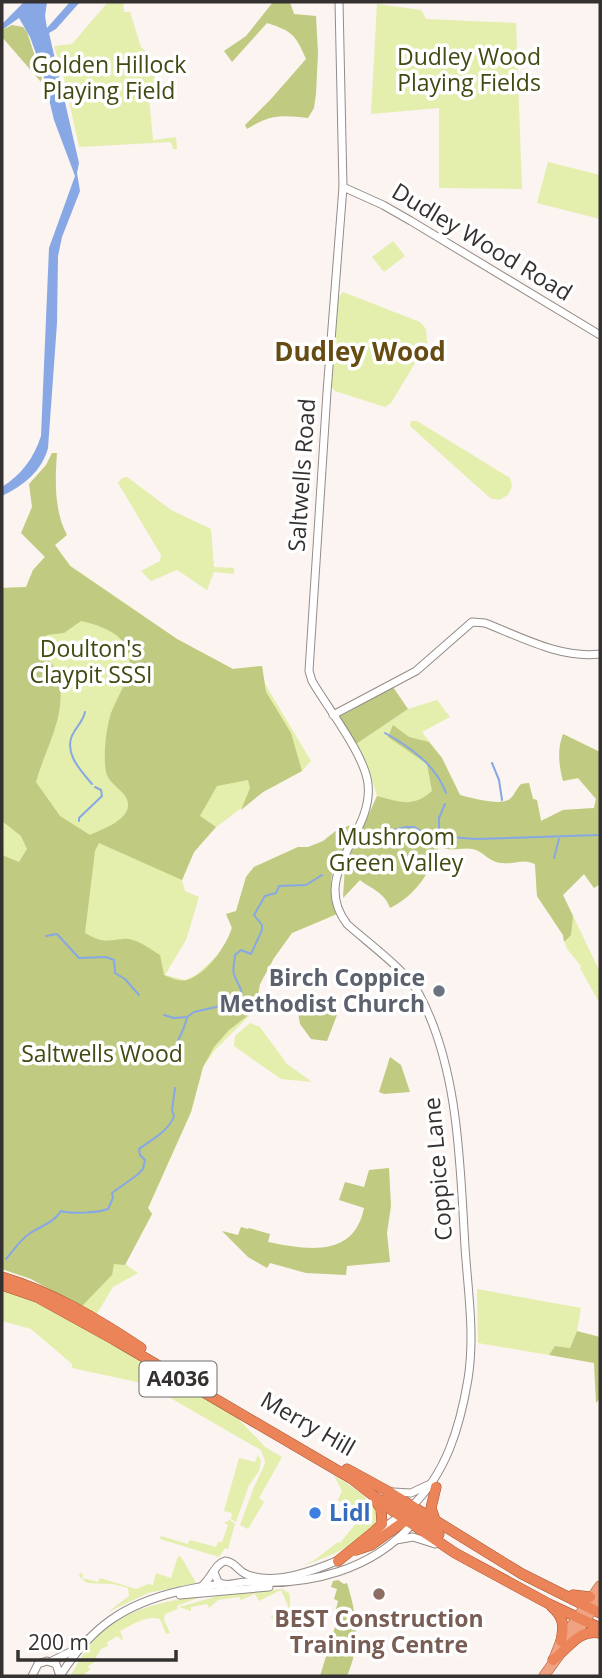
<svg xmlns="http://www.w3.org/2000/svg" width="602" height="1678" viewBox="0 0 602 1678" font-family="'Open Sans',sans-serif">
<rect width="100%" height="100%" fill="#fbf4f0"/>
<g fill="#e4eead">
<polygon points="108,2 123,2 124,12 130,12 141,47 158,64 149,98 153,140 176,137 177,149 173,149 171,142 79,147 64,78 54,46 72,44"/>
<polygon points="377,4 421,10 426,19 516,23 522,189 439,188 439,108 371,114"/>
<polygon points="548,162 600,175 600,219 537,203"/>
<polygon points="393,241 405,256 384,272 372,257"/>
<polygon points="343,292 420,322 426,329 427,343 391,403 385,407 335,391 331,386 338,298"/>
<polygon points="411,421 417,421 510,478 512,486 508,495 499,500 490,498 410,426"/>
<polygon points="127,477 171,510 211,529 214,567 234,568 234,574 214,572 207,590 177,570 151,581 141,571 160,561 161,555 118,483 122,478"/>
<polygon points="55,545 71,566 177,639 233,669 262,666 265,684 311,761 302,771 263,792 216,827 194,852 182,880 185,891 199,897 186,940 165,975 185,980 196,975 218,955 228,939 247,875 254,867 298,847 308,864 331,871 330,896 337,914 292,933 274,958 260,984 255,1010 214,1051 203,1067 191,1112 148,1208 152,1214 125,1264 138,1273 113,1287 96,1315 31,1279 2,1269 2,588 26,587 33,570"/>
<path d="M437,700L450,717L422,732L442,758L460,795C471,798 503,807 511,798C515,794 517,788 521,784L529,783L533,799L537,800L541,821L563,810L594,808L596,799L578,778L563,781C559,765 557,750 563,734L600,752V884L594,888L584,874L563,895L600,972V1004L580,968L581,966L567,949L563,935L537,896L535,865C522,858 515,864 502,863C488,862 483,851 472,849C459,847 453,852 439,847C429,873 416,895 390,908C385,893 372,889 360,880L343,898L345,867L377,796L368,766L356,744L408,709Z"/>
<polygon points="250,1023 260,1027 287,1064 312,1082 281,1079 234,1046 235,1036"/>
<polygon points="477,1289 581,1308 577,1331 570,1348 555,1346 549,1355 478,1343"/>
<polygon points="2,1290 48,1307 231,1411 265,1447 282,1457 259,1498 264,1502 248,1529 240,1525 254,1487 264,1466 265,1461 261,1450 160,1392 137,1382 72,1368 72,1364 31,1329 2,1321"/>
<polygon points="258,1455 261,1461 259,1471 249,1485 236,1522 231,1519 232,1513 224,1511 239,1458 255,1462"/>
<path d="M334,1475C346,1484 364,1493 373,1506C394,1533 319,1561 301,1566L313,1561L338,1542L340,1543L362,1516L338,1500L342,1491Z"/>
<polygon points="230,1520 235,1524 228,1549 225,1548 219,1557 160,1539 161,1536 188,1544 190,1540 216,1547 218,1542 222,1542 228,1525 224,1523"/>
<polygon points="178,1556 181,1557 196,1583 148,1593 108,1612 129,1596 128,1588 113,1584 87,1583 79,1576 80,1573 83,1574 82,1578 98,1582 100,1578 136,1589 149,1584 153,1585 156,1573 171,1578"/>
<path d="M282,1589L289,1593C293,1607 287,1617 274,1623L271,1616L276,1614L278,1616L286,1612L288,1606L281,1590L259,1601L255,1594L241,1600L239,1597L218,1600L209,1608L207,1604L191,1607V1611L179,1607L218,1596Z"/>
<path d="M205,1595L177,1606L178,1609L165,1614L164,1620L170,1633L166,1634L160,1619C147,1615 132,1625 120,1631L123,1639L121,1640L118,1636L107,1642L108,1646L101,1649L96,1657L98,1660L88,1666L90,1670L85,1673L86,1676H71C102,1614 141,1605 205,1595Z"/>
</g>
<g fill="#c0ca81" fill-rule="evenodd">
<path d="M273,2H290L294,14L316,16L318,53L316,94L314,108L308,118C281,115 271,114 247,129L245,125L271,99L306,59C296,35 292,31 267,23L232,62L224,51L246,36Z"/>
<polygon points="12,25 23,27 27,32 42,78 41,82 2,37 2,30"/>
<path d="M52,453H57C55,480 54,511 67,535L55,545L70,566L177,639L233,669L262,666L266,692L291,733L302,771L263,792L241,810L250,788L248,780L217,786L200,816L216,827L194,852L182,880L99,843L95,851L85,933C103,943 104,941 123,939C135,937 150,949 160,955L164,975C171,978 180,982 187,980C207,974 226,946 232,928L226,914L236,911L246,877L254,867L298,847H308L323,841L338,829L355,824C340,862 321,871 337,914L292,933L274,958L260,984L255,1010L229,1030L214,1047L203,1067L191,1112L148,1208L152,1214L125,1265L114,1264L112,1275L81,1307L31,1279L2,1269V855L19,862L27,849L21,836L2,821V588L26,587L33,570L45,557L21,533L32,507L29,484L46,465ZM81,621C104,626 134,637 129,667C127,683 117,698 111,713C106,729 103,755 106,772C109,786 130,792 128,807C125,822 102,829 90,835L60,816L36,782C46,745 72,708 55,669C51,660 44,658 40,646L47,635L64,633Z"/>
<polygon points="393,687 408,709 356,744 339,717"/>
<path d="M393,725L409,737L429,742L442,758L460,795C471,798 503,807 511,798C515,794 517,788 521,784L529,783L533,799L537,800L541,821L563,810L594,808L596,799L578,778L563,781C559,765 557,750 563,734L600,752V884L594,888L584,874L563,895L573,916L571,935L564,942L563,935L537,896L535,864C522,858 515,865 502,863C488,862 483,850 472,849C459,847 453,852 439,847C429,874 416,895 390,908C385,893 372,889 360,880L343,898L345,867L377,796C400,802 413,808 432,791L427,764L388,737Z"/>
<polygon points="304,1003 316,1010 324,1008 337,1015 327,1041 311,1039 300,1024 297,1007 303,1007"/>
<polygon points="390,1057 401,1065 410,1092 384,1094 379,1092"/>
<path d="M389,1168L391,1206L387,1233L390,1262L347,1266L346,1275L306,1273L270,1263L267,1268L248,1257L222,1231L238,1235L241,1227L248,1229L249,1228L270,1234L268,1242C308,1250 354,1258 364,1208L339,1200L345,1182L364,1187L369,1170Z"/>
<polygon points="577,1331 600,1337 600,1398 596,1403 594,1363 549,1355 555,1346 570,1348"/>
<path d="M338,1580L344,1584L347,1583C357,1615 361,1645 347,1676H320L339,1614L335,1613L338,1601L334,1599L337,1589L331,1587L333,1581Z"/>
</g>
<path fill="#87a8e4" d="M24,2H47L45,16L47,28L70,2H80L56,29L49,33L79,163L77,173L80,191L62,237L58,256L57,323L48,448C42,471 23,486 2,496V487C21,475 34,458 41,436L49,248L75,176L54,120L42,70L30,37L19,18L2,30V24Z"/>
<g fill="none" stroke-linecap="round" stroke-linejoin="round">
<g stroke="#87a8e4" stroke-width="2">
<polyline points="61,648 79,655"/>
<polyline points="87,653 95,645"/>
<path d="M85,712C83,721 78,725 74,732C62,751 80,770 92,784"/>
<path d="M385,733C410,747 436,765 446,793"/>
<polyline points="492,763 499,780 502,800"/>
<polyline points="79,821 79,818 102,796 101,790 95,787"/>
<polyline points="439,836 439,818 445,804"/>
<polyline points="357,847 394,830 406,827 414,827 426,834 439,836 475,839 600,835"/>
<polyline points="554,858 559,839"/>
<polyline points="46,936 57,934 79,958 106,957 114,960 115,973 125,979 139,995"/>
<path d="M164,1015L174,1018L187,1017L194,1012L238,1002C246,988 237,986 234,974C232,970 235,960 235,955L241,950L251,954L262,930V925L254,915L265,896L276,893L279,886L306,885L322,875"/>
<path d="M172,1060C174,1044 183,1034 187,1018"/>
<path d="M6,1259C13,1251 20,1240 29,1234C40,1226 54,1223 61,1211C70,1214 98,1213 108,1209L113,1198L112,1193L137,1175L143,1169L145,1160L140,1155L139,1149C152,1139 168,1132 174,1116L172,1110L175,1088"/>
</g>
<g stroke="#938c89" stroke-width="9">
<g id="tertiary">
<path d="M339,2L343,187L327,392L309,671L312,681C327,707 365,755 368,784C374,834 309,874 347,924C369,944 405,969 419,994C459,1068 460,1165 465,1247C468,1292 475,1335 468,1379C460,1427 446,1474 411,1507"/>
<polyline points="343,187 383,205 411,221 600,335"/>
<path d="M333,715L416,671L472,622L485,623C521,637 561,659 600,654"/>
<polyline points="393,1492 411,1493 428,1485"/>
<polyline points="380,1530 402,1515"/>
<polyline points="396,1540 413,1537 435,1544"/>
<path d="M214,1572L218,1582C228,1588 238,1581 249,1582C309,1586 373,1570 413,1523"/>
<path d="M203,1585C212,1577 215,1564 225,1561C236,1562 237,1571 248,1575C276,1585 313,1571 339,1560"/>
<polyline points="180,1595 269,1587"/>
<polyline points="52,1661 80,1647"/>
<polyline points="32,1676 38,1664 47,1661 56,1664 60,1676"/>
<path d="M60,1676C91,1627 124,1604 180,1591C195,1588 206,1584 222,1585"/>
</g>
</g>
<g stroke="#a8532f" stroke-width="11">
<g id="primary">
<polyline points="571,1641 600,1598"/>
<polyline points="554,1659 561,1641 600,1586"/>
<polyline points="544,1676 559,1655"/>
</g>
</g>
<g stroke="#a8532f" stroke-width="11">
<g id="trunk">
<path d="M2,1277C52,1292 98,1319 141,1348"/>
<polyline points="2,1285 37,1297 113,1339 352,1479 393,1511 455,1553 549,1604 600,1628"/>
<polyline points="347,1469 389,1492 522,1574 600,1613"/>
<polyline points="387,1498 406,1511 411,1520"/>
<polyline points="412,1506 417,1518 439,1534"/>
<polyline points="435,1520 431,1508 436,1487"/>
<polyline points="356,1550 371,1545 409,1518"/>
<polyline points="338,1561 375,1531 382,1524 381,1509 375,1500"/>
<polyline points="573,1595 590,1597"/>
<path d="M552,1607C564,1617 564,1626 561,1641"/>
<path d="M553,1660C569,1648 578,1629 600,1633"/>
</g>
</g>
<use href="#tertiary" stroke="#fff" stroke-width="7"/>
<use href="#primary" stroke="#f0a382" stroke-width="10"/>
<use href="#trunk" stroke="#eb8458" stroke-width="10"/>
</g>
<circle fill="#6b7280" stroke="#fff" stroke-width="2.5" cx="439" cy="991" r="7"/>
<circle fill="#3f7fe0" stroke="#fff" stroke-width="2.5" cx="315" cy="1513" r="7"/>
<circle fill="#8d6e63" stroke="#fff" stroke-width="2.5" cx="379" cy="1594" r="7"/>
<g text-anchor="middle" stroke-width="7" stroke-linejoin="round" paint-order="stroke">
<rect fill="#fff" stroke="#716f6e" stroke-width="2" x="139.5" y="1361.5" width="77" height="35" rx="5"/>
<g font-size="21" font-weight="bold" fill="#343130">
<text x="178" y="1386">A4036</text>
</g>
<g font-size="23" fill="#434912" stroke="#fff">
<text x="469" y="65">Dudley Wood<tspan x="469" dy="26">Playing Fields</tspan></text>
<text x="109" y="73">Golden Hillock<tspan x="109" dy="26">Playing Field</tspan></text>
<text x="91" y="657">Doulton's<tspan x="91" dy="26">Claypit SSSI</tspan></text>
<text x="396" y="845">Mushroom<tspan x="396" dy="26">Green Valley</tspan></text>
<text x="102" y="1062">Saltwells Wood</text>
</g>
<g font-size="23" fill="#343130" stroke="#fff">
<text transform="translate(482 242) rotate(31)" y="8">Dudley Wood Road</text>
<text transform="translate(302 475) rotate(-86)" y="8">Saltwells Road</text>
<text transform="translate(438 1169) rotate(-95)" y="8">Coppice Lane</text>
<text transform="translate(308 1424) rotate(30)" y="8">Merry Hill</text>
</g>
<g font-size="23" font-weight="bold" fill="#5b616d" stroke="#fff" text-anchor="end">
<text x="425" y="986">Birch Coppice<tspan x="425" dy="26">Methodist Church</tspan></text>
</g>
<g font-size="23" font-weight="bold" fill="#366cbe" stroke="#fff" text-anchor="start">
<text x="329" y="1521">Lidl</text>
</g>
<g font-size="23" font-weight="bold" fill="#785e54" stroke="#fff">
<text x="379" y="1627">BEST Construction<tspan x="379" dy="26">Training Centre</tspan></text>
</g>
<g font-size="26" font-weight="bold" fill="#664c12" stroke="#fff">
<text x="360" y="361">Dudley Wood</text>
</g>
</g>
<rect width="602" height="1678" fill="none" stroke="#343130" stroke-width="7"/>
<path d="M18 1650v10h158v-10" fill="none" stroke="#343130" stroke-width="3.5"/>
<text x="28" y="1650" font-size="21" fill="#343130" stroke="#ffffff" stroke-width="5" paint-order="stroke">200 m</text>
</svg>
